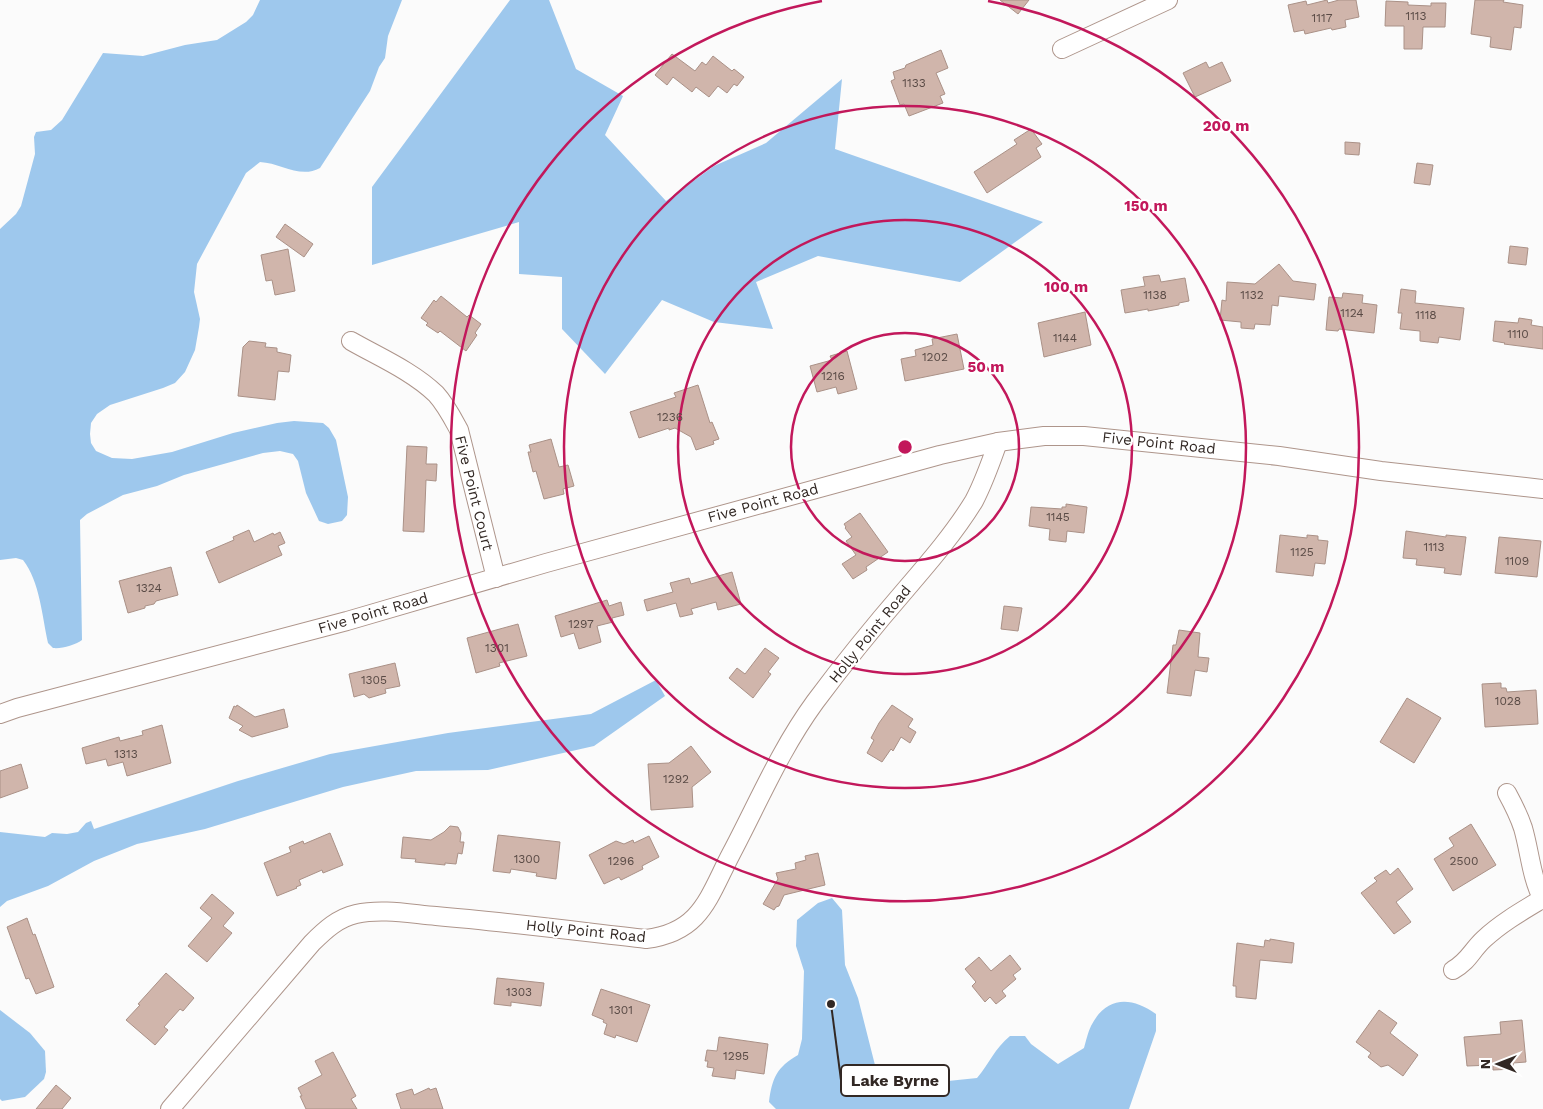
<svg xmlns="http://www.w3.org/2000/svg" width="1543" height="1109" viewBox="0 0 1543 1109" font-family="'Work Sans',sans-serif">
<rect width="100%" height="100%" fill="#fbfbfb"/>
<g fill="#9ec8ed">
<path d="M260,0H402L388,36L385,58L379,67L370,91L320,168C300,179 281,163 260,162L246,173L197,264L194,292L200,319L199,327L195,350L185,372L175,383L163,388L110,405L97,414L91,423L90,434L91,443L96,451L112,458L132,459L172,452L233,433L277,423L294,421L323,423L329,428L336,440L348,497L347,515L342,521L328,524L319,521L306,493L298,461L293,454L280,451L263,453L184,475L157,486L123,495L87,514L80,520L82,640C75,645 62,649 53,648L48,643C42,616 40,582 23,560L16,558L0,560V229L16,214L21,206L35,154L34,137L36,132L51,130L62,120L103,53L143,56L185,45L217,40L246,22L253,15Z"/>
<polygon points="510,0 549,0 576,69 623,96 605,135 666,201 714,166 766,143 842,79 835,149 1043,222 960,282 818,256 756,282 773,329 714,322 662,300 605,374 562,329 562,277 519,274 519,222 372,265 372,187"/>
<polygon points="656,680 665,696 594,746 488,770 416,771 343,787 205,829 137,844 94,861 48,886 7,901 0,907 0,832 45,837 52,833 67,834 78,832 86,823 91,821 94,829 238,781 330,754 448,733 591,714"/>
<path d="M832,898L842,910L845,965L858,998L877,1073L900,1087L923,1088L948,1081L977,1078C989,1064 995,1048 1010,1036H1025L1031,1044L1058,1064L1084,1048C1086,1041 1088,1032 1091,1026C1106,996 1131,996 1156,1014V1031L1129,1109H776L769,1102C772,1078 777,1067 798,1055L802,1039L804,971L796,946L797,920L818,903Z"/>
<polygon points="0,1010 30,1033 45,1051 46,1072 44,1079 25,1097 2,1101 0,1099"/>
</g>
<g fill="#d0b5ab" stroke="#aa9187">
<polygon points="1000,0 1029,0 1018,14"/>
<polygon points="1327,0 1328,3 1339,0 1356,0 1359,17 1345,20 1346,27 1332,30 1331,28 1305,34 1304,30 1294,32 1288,5 1306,1 1307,5"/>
<polygon points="1475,0 1504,0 1503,2 1523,5 1521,28 1514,27 1511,50 1490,47 1491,37 1471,34"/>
<polygon points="1386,1 1408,2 1408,5 1431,6 1431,3 1446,3 1445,27 1423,27 1422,49 1404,49 1404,26 1385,26"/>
<polygon points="941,50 948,68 936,73 945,94 940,96 943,103 909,116 904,104 900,105 891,81 895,79 893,72 905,68 906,65"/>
<polygon points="672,54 695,71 702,62 706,65 713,56 732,71 734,69 744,77 737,86 734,84 727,93 718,86 709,97 696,87 692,92 673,77 667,85 655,75"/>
<polygon points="1206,62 1209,68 1222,62 1231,81 1195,97 1183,73"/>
<polygon points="1031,129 1042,144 1036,148 1041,157 987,193 974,172 1017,144 1014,140"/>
<polygon points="1345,142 1360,143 1359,155 1345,154"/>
<polygon points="1417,163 1433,165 1430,185 1414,183"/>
<polygon points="285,224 313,244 304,257 276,237"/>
<polygon points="1510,246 1528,248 1526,265 1508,263"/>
<polygon points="288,249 295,291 275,295 272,280 266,281 261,255"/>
<polygon points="1279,264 1293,281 1316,284 1314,300 1279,296 1278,306 1272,305 1270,325 1255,324 1254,329 1241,328 1241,322 1220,320 1222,300 1226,301 1227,282 1255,284"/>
<polygon points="1159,275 1161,282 1185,278 1189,301 1179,303 1179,305 1148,311 1148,309 1125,313 1121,290 1145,286 1143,277"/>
<polygon points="1401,289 1416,291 1415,303 1464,308 1460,340 1439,337 1438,343 1420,341 1420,331 1400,329 1402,313 1398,313"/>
<polygon points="1343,293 1363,295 1362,303 1377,305 1374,333 1339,329 1338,331 1326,330 1329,297 1342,298"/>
<polygon points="441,296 467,317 469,315 481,324 475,333 477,335 466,351 440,331 438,333 426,325 428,323 421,318 434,300 436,302"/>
<polygon points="1085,312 1091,345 1044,357 1038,323"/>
<polygon points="1519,318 1532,320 1531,325 1543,327 1543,349 1504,344 1505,343 1493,341 1495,321 1518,323"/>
<polygon points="957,334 964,369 905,381 901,359 916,356 915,350 933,345 932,339"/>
<polygon points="249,341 266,343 265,347 277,348 277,352 291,355 289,372 278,371 275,400 238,396 243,347"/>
<polygon points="847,351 857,389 838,394 836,387 817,392 810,366 832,360 830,356"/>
<polygon points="698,385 710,423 712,422 719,439 713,441 714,444 696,450 691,437 675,428 669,430 669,428 639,438 630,412 676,397 674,393"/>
<polygon points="551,439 559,467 568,465 574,486 563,489 564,494 544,499 536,471 533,472 528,452 531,452 529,445"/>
<polygon points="407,446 427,447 426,464 437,464 436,481 426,480 424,532 403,531"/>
<polygon points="1066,504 1087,507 1084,533 1067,531 1066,542 1049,540 1050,529 1029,526 1031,507 1062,509 1062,507 1066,507"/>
<polygon points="860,513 888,552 866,567 867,570 853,579 842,564 856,555 846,541 852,537 845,528 846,527 844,524"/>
<polygon points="249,530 254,542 273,533 274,535 280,532 285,543 278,546 282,555 219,583 206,552 234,540 233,537"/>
<polygon points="1406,531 1446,537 1446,535 1466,537 1461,575 1444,573 1445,568 1416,565 1417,559 1403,558"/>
<polygon points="1280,535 1307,538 1307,535 1318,536 1318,540 1328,541 1325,564 1315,563 1313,576 1276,572"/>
<polygon points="1499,537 1541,541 1537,577 1495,573"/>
<polygon points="171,567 178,595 156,601 154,604 145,606 145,608 128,613 119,581"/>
<polygon points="732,572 741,604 718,610 716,602 691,609 693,614 680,617 676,603 647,611 644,600 673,592 670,583 689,578 691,584"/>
<polygon points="607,600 609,606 621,602 624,615 612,618 613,622 597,626 601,642 579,649 574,633 561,637 555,616"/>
<polygon points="1004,606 1022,608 1018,631 1001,629"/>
<polygon points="518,624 527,656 499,663 500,666 476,673 467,638"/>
<polygon points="1179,630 1200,633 1198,657 1209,658 1207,672 1195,670 1191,696 1167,693 1173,645 1176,645"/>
<polygon points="765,648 779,658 768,672 771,674 753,698 729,678 737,668 745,674"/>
<polygon points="395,663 400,686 385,689 386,693 369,698 364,694 354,697 349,674"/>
<polygon points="1501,683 1501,688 1506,688 1507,692 1536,690 1538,724 1485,727 1482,684"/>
<polygon points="1407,698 1441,718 1414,763 1380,742"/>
<polygon points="237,705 255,717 284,709 288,727 252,737 239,730 243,726 229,718 234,706 236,707"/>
<polygon points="892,705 913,719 908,727 916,732 910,743 901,737 893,751 891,749 882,762 867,753 874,740 871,738 879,723"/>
<polygon points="162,725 171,763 127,776 123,762 108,766 106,759 86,764 82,748 119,737 120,741 143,735 142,731"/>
<polygon points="691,746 711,772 692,787 693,807 651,810 648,764 669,763"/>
<polygon points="21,764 28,788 0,798 0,771"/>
<polygon points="1471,824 1496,865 1453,891 1434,859 1454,846 1449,838"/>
<polygon points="450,826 458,827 461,833 460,842 464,842 462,854 458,853 456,864 445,863 445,865 415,862 416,859 401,858 403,837 431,840 444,832"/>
<polygon points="330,833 343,865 323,873 322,870 299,880 301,885 296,887 297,888 277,896 264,863 291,852 289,847 303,841 304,844"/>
<polygon points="498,835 560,842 556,879 536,876 537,873 511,869 510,873 493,871"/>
<polygon points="649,836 659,857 642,866 643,869 621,880 619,877 604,884 589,855 616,841 624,844 633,840 634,843"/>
<polygon points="818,853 825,885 784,895 779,906 776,907 774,910 763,904 778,879 776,873 796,869 795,863 806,860 805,856"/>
<polygon points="1398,868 1413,889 1396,902 1411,922 1394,934 1361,893 1377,881 1374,878 1386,870 1390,875"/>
<polygon points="212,894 234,913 223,926 232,933 207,962 188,946 212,918 200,908"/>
<polygon points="27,918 33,935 35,934 54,987 36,994 29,978 26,979 7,927"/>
<polygon points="1270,939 1294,943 1292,963 1260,960 1256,999 1236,997 1236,986 1233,986 1237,943 1264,947 1265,940 1270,941"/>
<polygon points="1010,955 1021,969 1013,975 1016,979 1002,991 1006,996 996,1004 990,997 985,1002 972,986 976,982 965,969 979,957 991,971"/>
<polygon points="166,973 194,998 183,1011 180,1009 164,1027 168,1030 155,1045 126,1020 140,1005 138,1004"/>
<polygon points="497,978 544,983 541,1006 511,1002 511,1006 494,1004"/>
<polygon points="601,989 650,1005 637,1042 616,1035 615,1038 604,1034 607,1024 603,1022 604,1020 592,1015"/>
<polygon points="1379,1010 1397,1023 1390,1033 1418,1055 1403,1076 1388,1065 1381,1067 1368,1057 1371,1053 1356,1042"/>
<polygon points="1522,1020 1526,1062 1513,1063 1514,1069 1493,1070 1493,1065 1467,1066 1464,1037 1501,1034 1500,1022"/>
<polygon points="719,1037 768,1044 764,1074 736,1070 735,1079 712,1076 714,1068 707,1067 708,1061 705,1061 707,1050 717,1051"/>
<polygon points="333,1052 356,1096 351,1099 357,1109 306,1109 300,1096 302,1096 298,1088 322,1075 315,1061"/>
<polygon points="56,1085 71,1098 62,1109 36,1109"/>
<polygon points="429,1088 430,1090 436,1088 443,1109 401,1109 396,1094 412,1089 414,1095"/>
</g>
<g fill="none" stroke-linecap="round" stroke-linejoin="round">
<g stroke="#ae958b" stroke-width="20">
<g id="minor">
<polyline points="1062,49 1168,0"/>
<path d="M351,341C379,357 412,371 436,394C446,405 452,417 459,430L496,578"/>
<polyline points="0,714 17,708 347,621 546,563 940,455 998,442 1044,436 1084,436 1279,456 1381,471 1543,489"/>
<path d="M1507,793C1513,804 1519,816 1523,828C1530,852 1531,877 1543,900"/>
<path d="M1453,970C1469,961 1471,951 1484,939C1501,923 1522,911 1542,899"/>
<path d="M170,1109L312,943C325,930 338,918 356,914C382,908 411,914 436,916C506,922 576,931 646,939C701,932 708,898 731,854C758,803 780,750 815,702C844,663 875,625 907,588C931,560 955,532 974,501C984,482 991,462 998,442"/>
</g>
</g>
<use href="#minor" stroke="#fff" stroke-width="18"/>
</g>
<g fill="none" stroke="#c2185b" stroke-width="2.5">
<circle cx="905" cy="447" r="114"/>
<circle cx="905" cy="447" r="227"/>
<circle cx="905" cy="447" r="341"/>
<path d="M988 1A454 454 0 1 1 822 1"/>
</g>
<g text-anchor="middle" stroke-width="4.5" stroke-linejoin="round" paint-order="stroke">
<g font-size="12" fill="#5a4b46">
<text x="1416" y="20">1113</text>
<text x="1322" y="22">1117</text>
<text x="914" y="87">1133</text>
<text x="1155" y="299">1138</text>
<text x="1252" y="299">1132</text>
<text x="1352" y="317">1124</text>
<text x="1426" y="319">1118</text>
<text x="1518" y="338">1110</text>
<text x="1065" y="342">1144</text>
<text x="935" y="361">1202</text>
<text x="833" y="380">1216</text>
<text x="670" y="421">1236</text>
<text x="1058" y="521">1145</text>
<text x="1434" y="551">1113</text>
<text x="1302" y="556">1125</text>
<text x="1517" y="565">1109</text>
<text x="149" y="592">1324</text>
<text x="581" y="628">1297</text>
<text x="497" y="652">1301</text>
<text x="374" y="684">1305</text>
<text x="1508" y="705">1028</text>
<text x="126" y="758">1313</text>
<text x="676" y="783">1292</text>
<text x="527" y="863">1300</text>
<text x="621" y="865">1296</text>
<text x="1464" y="865">2500</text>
<text x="519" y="996">1303</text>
<text x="621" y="1014">1301</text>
<text x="736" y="1060">1295</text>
</g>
<g font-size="15" fill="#322824" stroke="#fff">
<text transform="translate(1159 443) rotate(6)" y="5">Five Point Road</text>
<text transform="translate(474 493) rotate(76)" y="5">Five Point Court</text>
<text transform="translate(763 503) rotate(-15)" y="5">Five Point Road</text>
<text transform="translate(373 613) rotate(-16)" y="5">Five Point Road</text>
<text transform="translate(870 634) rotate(-51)" y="5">Holly Point Road</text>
<text transform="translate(586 931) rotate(6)" y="5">Holly Point Road</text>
</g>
</g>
<circle cx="905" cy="447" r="8" fill="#c2185b" stroke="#fff" stroke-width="2.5"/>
<g font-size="15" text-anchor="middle" font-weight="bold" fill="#c2185b" stroke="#fff" stroke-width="4.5" stroke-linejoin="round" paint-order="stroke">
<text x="1226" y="131">200 m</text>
<text x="1146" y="211">150 m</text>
<text x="1066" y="292">100 m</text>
<text x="986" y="372">50 m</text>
</g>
<path fill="none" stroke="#322824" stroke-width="2" d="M831 1004L841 1080"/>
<circle fill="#322824" stroke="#fff" stroke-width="2" cx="831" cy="1004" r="5"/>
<rect fill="#fff" stroke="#322824" stroke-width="2" x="841" y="1065" width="108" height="31" rx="5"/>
<g font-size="16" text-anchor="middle" font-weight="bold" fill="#322824">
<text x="895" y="1086">Lake Byrne</text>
</g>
<g transform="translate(1498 1064) rotate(270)" stroke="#ffffff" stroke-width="4" paint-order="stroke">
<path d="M0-4L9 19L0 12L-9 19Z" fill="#322824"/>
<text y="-8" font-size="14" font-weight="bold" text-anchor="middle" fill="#322824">N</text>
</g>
</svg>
